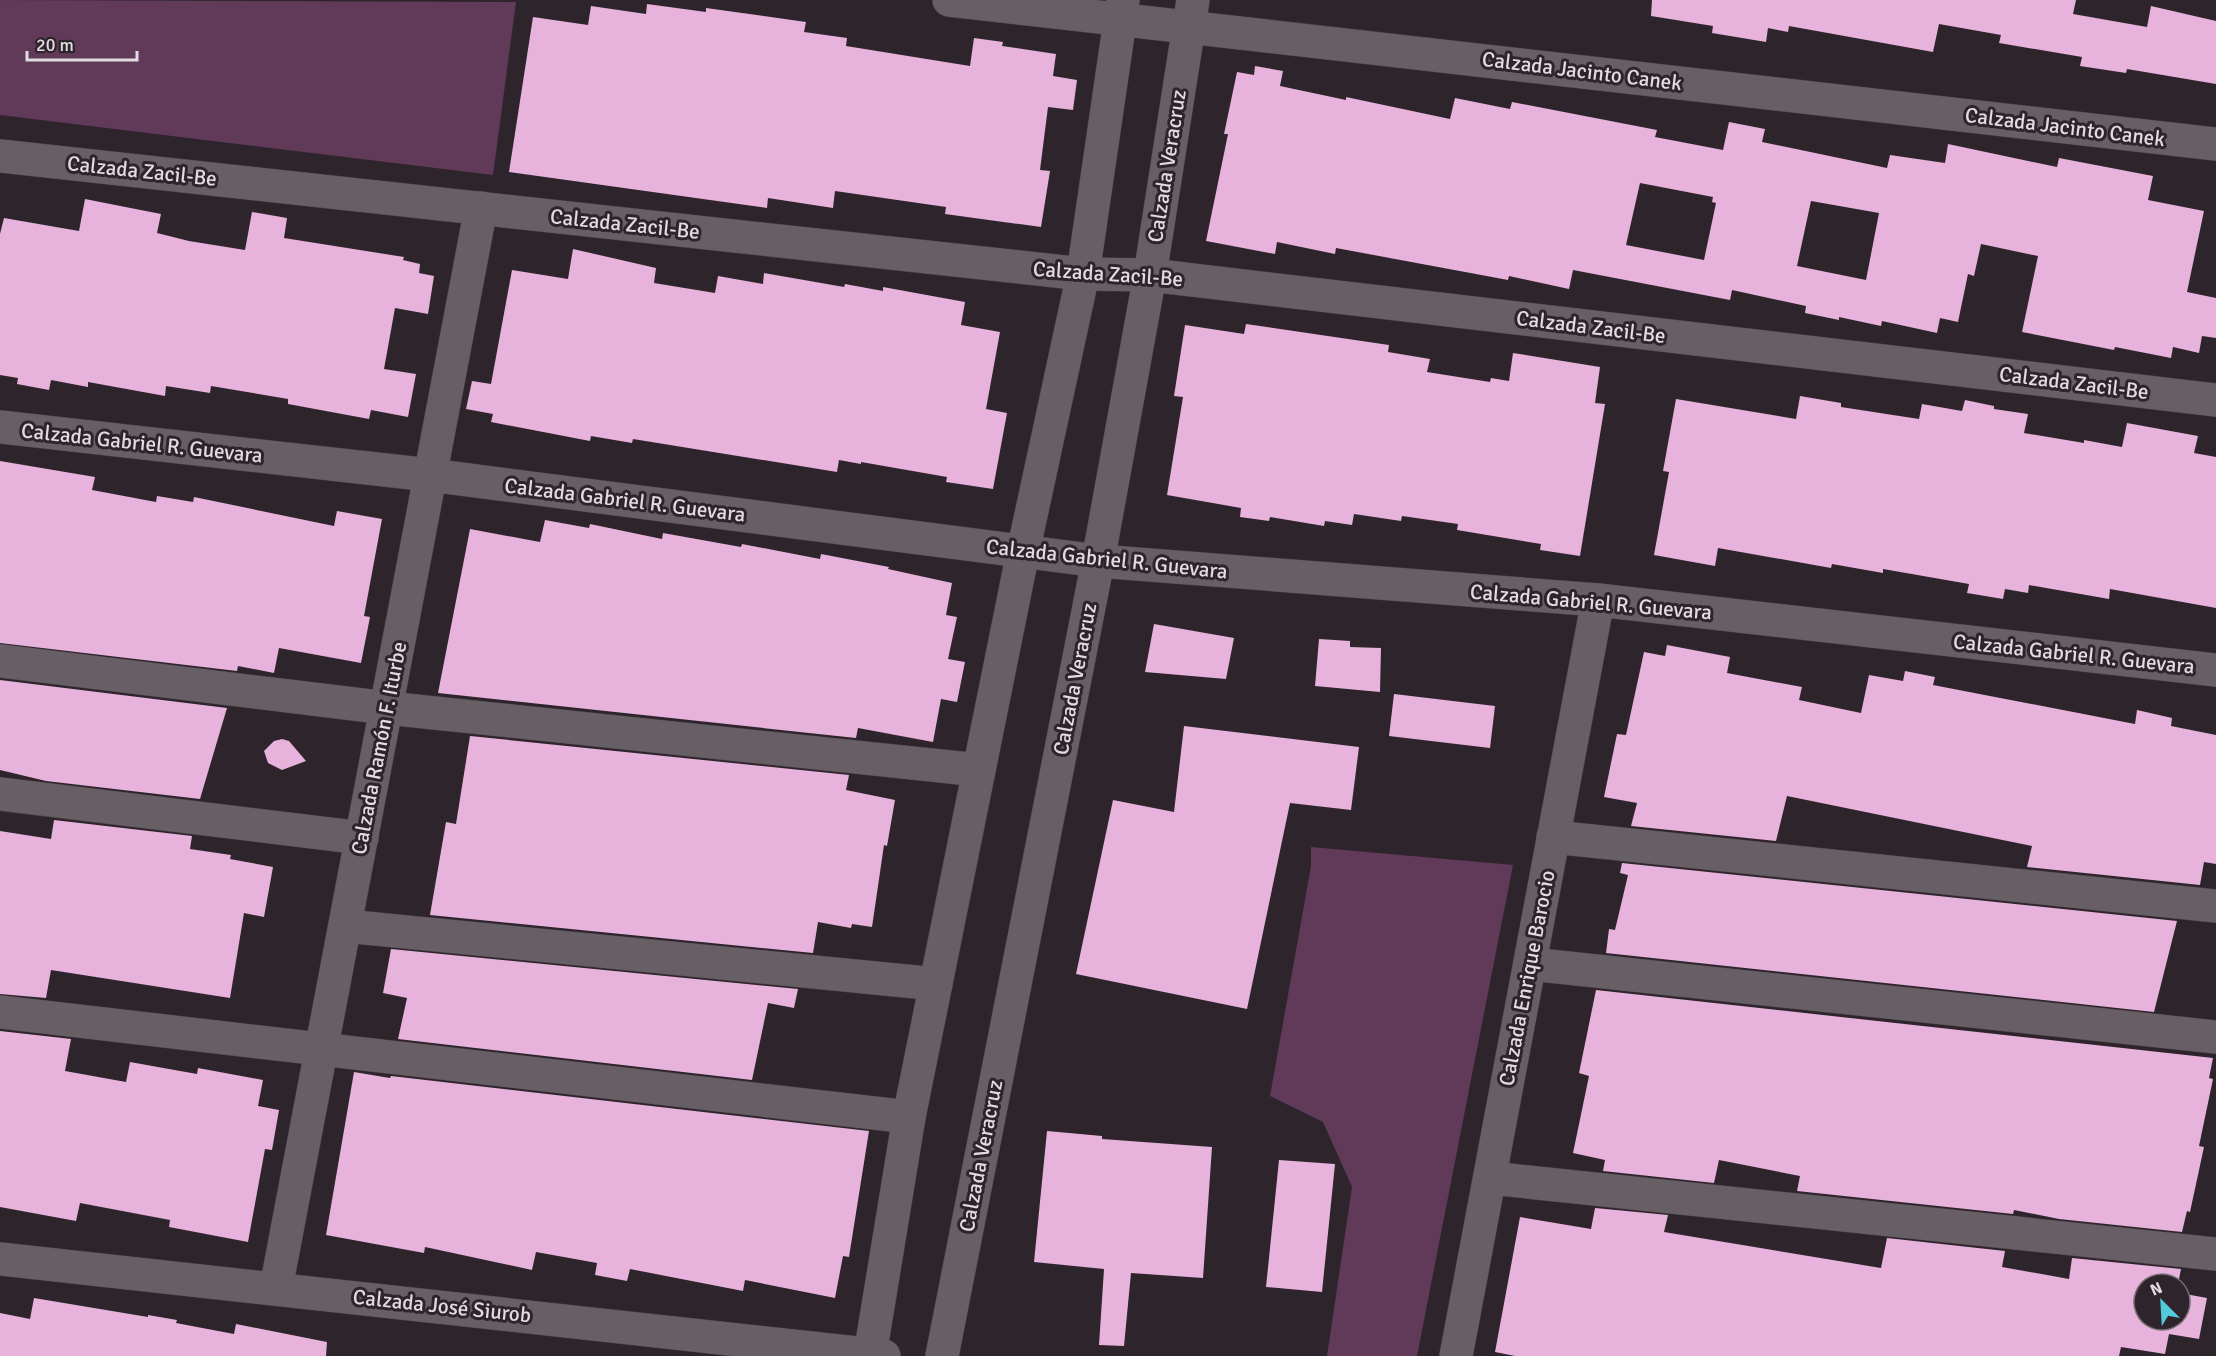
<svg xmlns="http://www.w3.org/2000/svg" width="2216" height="1356" viewBox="0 0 2216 1356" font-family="Signika,sans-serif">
<rect width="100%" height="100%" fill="#2d252b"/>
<g fill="#613959">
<polygon points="0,0 516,2 493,175 0,115"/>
<polygon points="1311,847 1513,865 1417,1356 1327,1356 1352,1187 1323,1122 1270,1096 1311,866"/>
</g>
<g fill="#e7b2db" fill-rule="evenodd">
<polygon points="1652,0 2076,0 2073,14 2147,27 2151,6 2216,21 2216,84 2127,69 2126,73 2080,66 2082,57 1999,43 2001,35 1939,24 1933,52 1789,26 1788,32 1768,28 1766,42 1712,33 1713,26 1651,16"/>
<polygon points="647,4 706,12 706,8 806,22 804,32 847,38 846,46 970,66 974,38 1003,42 1002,46 1056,54 1053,76 1077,80 1073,110 1048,107 1040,170 1050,171 1041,227 945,214 946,207 835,191 833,208 768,198 767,208 509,172 533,17 588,25 591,6 646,14"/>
<path d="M1255,66L1283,71L1280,86L1346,100V97L1450,119L1455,98L1510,109L1512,102L1657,130L1655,137L1723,150L1729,122L1765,129L1762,142L1887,168L1890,155L1945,163L1948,144L2057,167L2059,158L2153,176L2148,200L2204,211L2187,292L2216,298V338L2202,336L2199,353L2173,347L2171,358L2115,347L2114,350L2022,332L2038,256L1981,244L1974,276L1968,274L1958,322L1940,318L1937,333L1882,321L1881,326L1839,317V320L1805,313L1806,306L1732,290L1730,300L1573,270L1569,289L1509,276L1508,280L1336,248L1335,254L1277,242L1275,254L1206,241L1228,134H1224L1237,72L1254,75ZM1640,183L1713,197L1712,202L1716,203L1704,260L1626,245ZM1811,201L1879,213L1866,280L1797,266Z"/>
<polygon points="85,199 161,214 157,233 189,241 245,250 252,212 287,218 284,238 404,257 403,260 420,264 419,273 434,276 428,314 395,308 384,369 416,374 408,417 371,410 369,419 288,404 288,399 211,386 210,393 166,386 165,396 88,382 88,387 51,380 49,390 17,384 18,378 0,375 0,234 4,218 79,231"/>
<polygon points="573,249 656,268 654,283 715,293 718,276 763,284 764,273 844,287 845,284 883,291 883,287 965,302 961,325 1000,332 986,409 1007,413 993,489 946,482 947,477 861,462 861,464 839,460 837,472 633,439 632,443 591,436 590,441 491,422 493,414 466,409 472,381 491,384 512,270 568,279"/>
<polygon points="1246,324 1389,345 1388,352 1430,359 1427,372 1490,382 1491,378 1509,381 1513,353 1600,367 1595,403 1605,404 1580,556 1540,550 1541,544 1457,530 1458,524 1402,516 1401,521 1354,514 1352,525 1325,521 1324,526 1270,517 1269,521 1240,517 1241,508 1167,495 1183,397 1174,396 1185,325 1244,334"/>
<polygon points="1800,396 1841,403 1841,407 1919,419 1922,404 1962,411 1965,400 1994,406 1994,409 2028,414 2024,433 2084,443 2084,440 2122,447 2127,423 2198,436 2194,453 2216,457 2216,608 2110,589 2109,599 2029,585 2028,593 2005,589 2003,599 1967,593 1969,584 1883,569 1883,573 1832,564 1831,568 1718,548 1715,566 1654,555 1669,472 1663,471 1676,399 1796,419"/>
<polygon points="0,461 95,477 92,490 156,502 157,496 193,502 194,497 334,526 337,511 382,519 364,616 370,617 361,663 279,648 274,673 238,666 237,671 0,643"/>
<polygon points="545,520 589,528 590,524 662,539 663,533 741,547 742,544 820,559 821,554 889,567 888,569 952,583 946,615 957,617 948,659 965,662 957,702 941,699 933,742 858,728 856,738 438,693 470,529 540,542"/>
<polygon points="1154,624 1234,638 1226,679 1145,672"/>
<polygon points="1319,639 1350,641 1350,647 1381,648 1380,692 1315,686"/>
<polygon points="1667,645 1730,657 1727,673 1802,687 1799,700 1861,713 1869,675 1903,681 1905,671 1935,677 1933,685 2135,724 2137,710 2172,718 2171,726 2216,735 2216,864 2204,862 2200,885 2027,867 2032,846 1787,796 1776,841 1631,826 1637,803 1604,797 1617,734 1626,735 1644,652 1665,656"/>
<polygon points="0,680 227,708 200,799 46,781 0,770"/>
<polygon points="1394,694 1495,706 1490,748 1389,736"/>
<polygon points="1184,726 1359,747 1351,810 1290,803 1247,1009 1076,974 1113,800 1174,812"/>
<polygon points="470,736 849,775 846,790 895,800 887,846 884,845 872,927 852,924 851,928 818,922 813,953 430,915 446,822 456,824"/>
<polygon points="282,739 289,741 306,761 282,770 268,763 264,751 274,741"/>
<polygon points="54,820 192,836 190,849 231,855 230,859 273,867 264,917 244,913 230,998 51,970 46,998 0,994 0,831 51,839"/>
<polygon points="1622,863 2177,921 2154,1012 1606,953 1609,929 1615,930 1628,875 1620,873"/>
<polygon points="391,949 798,989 794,1008 768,1003 752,1080 398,1039 407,998 383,993"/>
<polygon points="1596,990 2213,1058 2209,1078 2213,1079 2199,1146 2204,1147 2190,1212 2187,1211 2182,1232 2059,1219 2014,1210 2013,1214 1797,1191 1800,1176 1719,1160 1714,1183 1603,1171 1605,1160 1573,1153 1589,1076 1579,1073"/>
<polygon points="0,1031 71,1039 65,1071 126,1082 130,1062 197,1074 198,1068 263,1080 258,1106 279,1110 272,1150 265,1149 248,1242 169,1227 170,1220 80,1203 76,1221 0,1207"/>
<polygon points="354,1072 390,1078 391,1076 869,1131 849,1257 843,1256 835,1298 745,1280 743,1291 630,1269 627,1281 595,1275 597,1263 536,1252 532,1270 425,1247 424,1253 326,1235"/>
<polygon points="1047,1131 1102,1136 1102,1139 1212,1147 1203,1278 1131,1273 1124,1346 1099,1345 1104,1269 1034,1262"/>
<polygon points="1279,1160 1335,1164 1322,1292 1266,1287"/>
<polygon points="1595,1208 1668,1215 1664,1232 1881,1268 1887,1238 2005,1251 2002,1267 2069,1279 2072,1258 2181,1269 2178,1284 2144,1284 2144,1320 2180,1320 2180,1293 2207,1298 2199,1339 2169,1334 2165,1354 2121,1347 2119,1356 1515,1356 1495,1352 1520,1217 1591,1229"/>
<polygon points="34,1298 148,1317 148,1315 177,1320 176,1323 234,1334 236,1324 327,1342 326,1356 0,1356 0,1313 30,1319"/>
</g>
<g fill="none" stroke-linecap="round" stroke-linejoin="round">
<g stroke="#4b4449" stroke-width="34">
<g id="street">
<polyline points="949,0 2216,144"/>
<polyline points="0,156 1083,274 1150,275 2216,400"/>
<polyline points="0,427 430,475 1098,561 1598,600 2216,670"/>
<polyline points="0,661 387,708 979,770"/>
<polyline points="0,794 362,838"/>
<polyline points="1553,837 2216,906"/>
<polyline points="345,926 936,984"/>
<polyline points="1530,964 2216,1037"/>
<polyline points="0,1012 909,1117"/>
<polyline points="1490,1178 2216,1254"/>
<polyline points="0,1259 884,1356"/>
<polyline points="276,1288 481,208"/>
<polyline points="870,1355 909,1117 1023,552 1083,274 1123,0"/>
<polyline points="942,1356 1098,561 1150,275 1193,0"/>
<polyline points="1456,1356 1598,600"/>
</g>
</g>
<use href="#street" stroke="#685e66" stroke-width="33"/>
</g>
<g text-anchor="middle" stroke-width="6" stroke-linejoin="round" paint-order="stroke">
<g font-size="21" fill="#e2dce0" stroke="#2d252b">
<text transform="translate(1582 71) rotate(7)" y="7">Calzada Jacinto Canek</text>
<text transform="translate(2065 127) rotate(7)" y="7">Calzada Jacinto Canek</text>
<text transform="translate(1167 166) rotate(-81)" y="7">Calzada Veracruz</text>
<text transform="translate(142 171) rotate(6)" y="7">Calzada Zacil-Be</text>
<text transform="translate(625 224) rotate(6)" y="7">Calzada Zacil-Be</text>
<text transform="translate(1108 274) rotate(4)" y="7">Calzada Zacil-Be</text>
<text transform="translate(1591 327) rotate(7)" y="7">Calzada Zacil-Be</text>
<text transform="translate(2074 383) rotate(7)" y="7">Calzada Zacil-Be</text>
<text transform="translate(142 443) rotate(6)" y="7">Calzada Gabriel R. Guevara</text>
<text transform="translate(625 500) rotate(7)" y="7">Calzada Gabriel R. Guevara</text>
<text transform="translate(1107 559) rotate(6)" y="7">Calzada Gabriel R. Guevara</text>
<text transform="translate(1591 602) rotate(5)" y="7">Calzada Gabriel R. Guevara</text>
<text transform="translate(2074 654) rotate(6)" y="7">Calzada Gabriel R. Guevara</text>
<text transform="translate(1075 679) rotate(-79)" y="7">Calzada Veracruz</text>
<text transform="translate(379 748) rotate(-79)" y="7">Calzada Ramón F. Iturbe</text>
<text transform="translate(1527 978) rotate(-79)" y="7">Calzada Enrique Barocio</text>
<text transform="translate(981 1156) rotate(-79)" y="7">Calzada Veracruz</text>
<text transform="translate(442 1306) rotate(6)" y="7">Calzada José Siurob</text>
</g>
</g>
<g transform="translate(2162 1302) rotate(336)"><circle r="28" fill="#2d252b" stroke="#756e73" stroke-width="1.5"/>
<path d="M0-4.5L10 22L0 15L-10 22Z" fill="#53cadc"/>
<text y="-9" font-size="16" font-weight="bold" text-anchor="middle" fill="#e2dce0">N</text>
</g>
<path d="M27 51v9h110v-9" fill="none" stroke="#e2dce0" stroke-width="3"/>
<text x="36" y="51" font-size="18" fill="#e2dce0" stroke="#2d252b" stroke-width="4.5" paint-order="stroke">20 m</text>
</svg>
